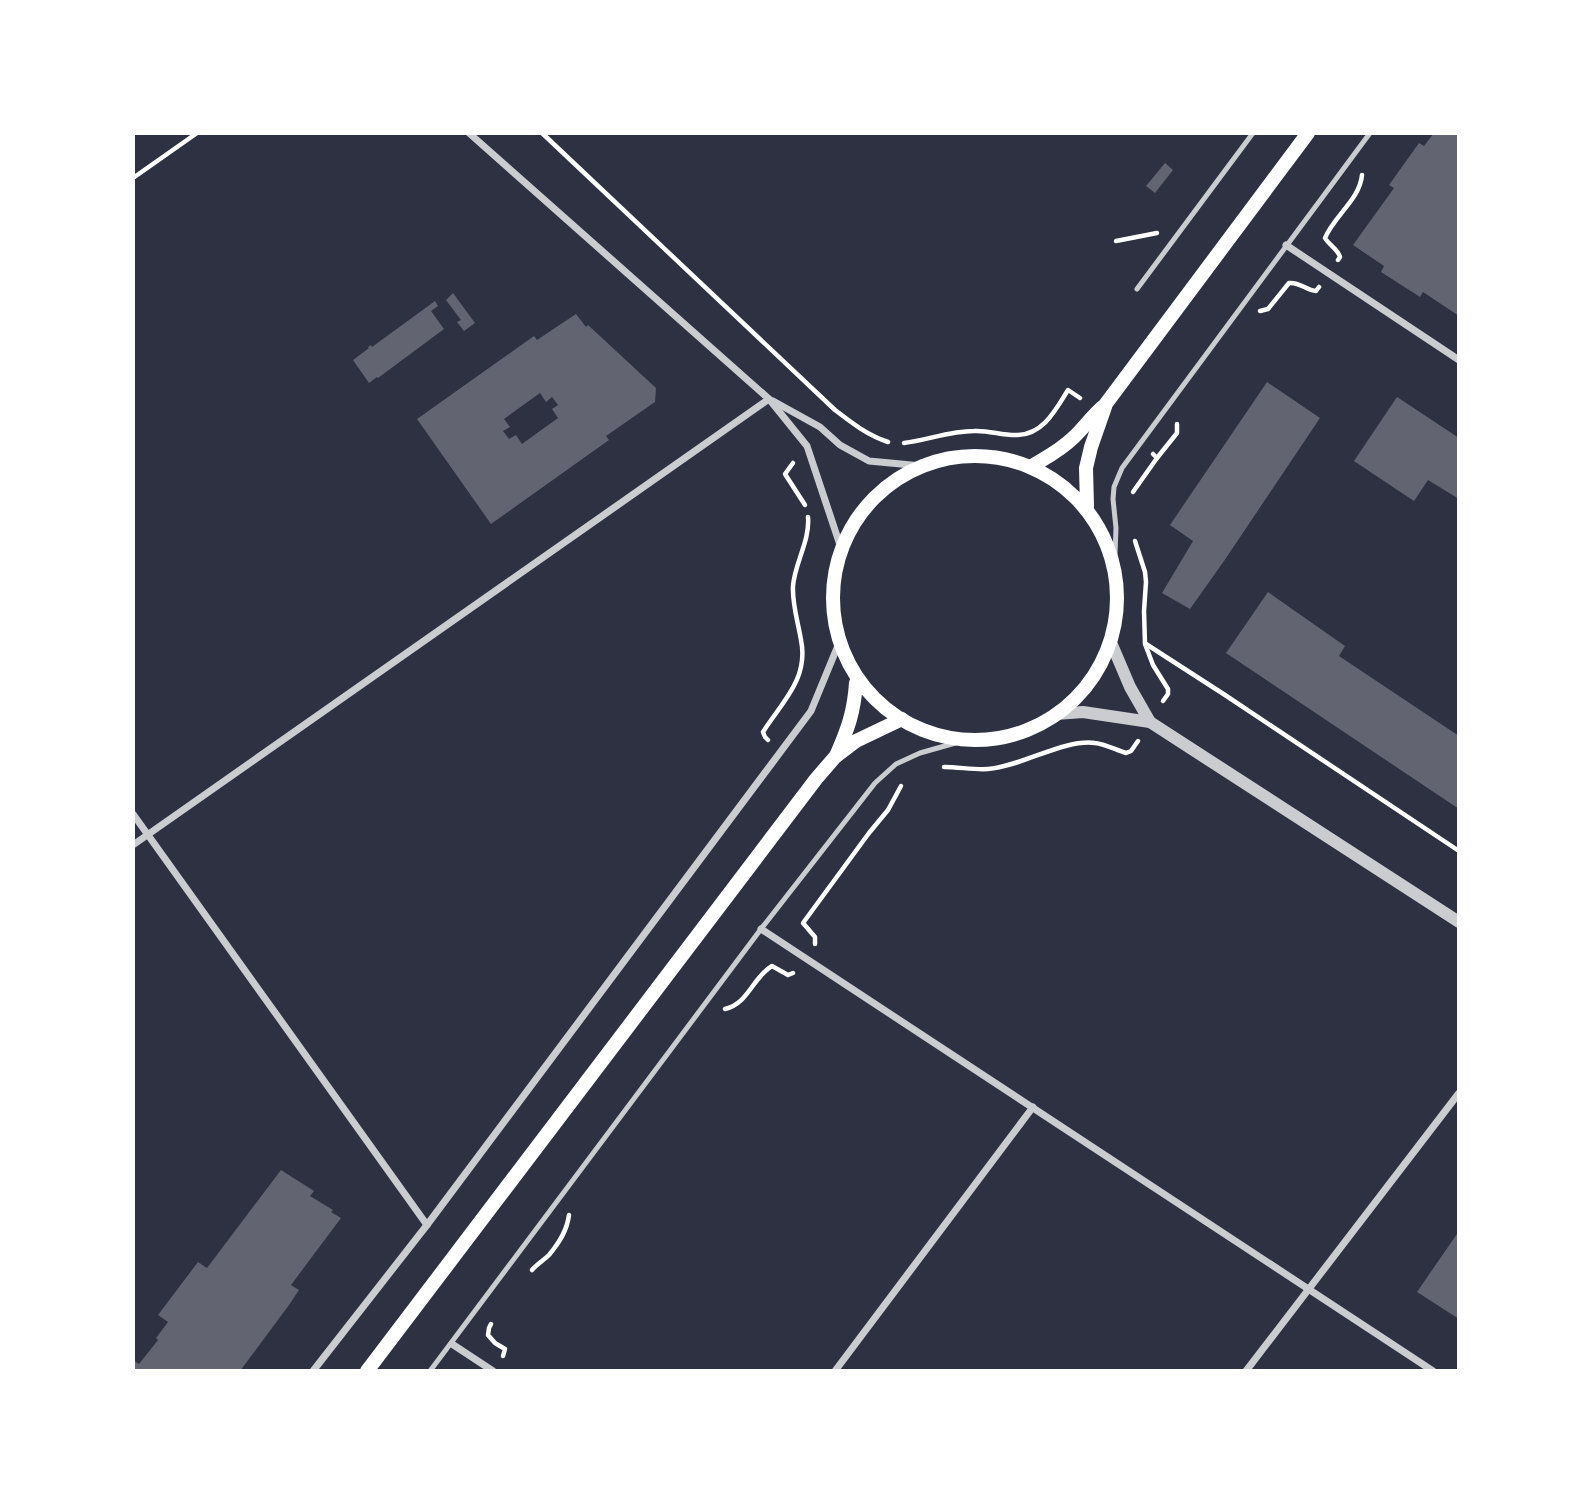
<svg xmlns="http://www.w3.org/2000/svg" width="1592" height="1504" viewBox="0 0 1592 1504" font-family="'Fira Sans Condensed',sans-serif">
<rect width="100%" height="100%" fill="#2d3142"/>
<g fill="#626471" fill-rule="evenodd">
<polygon points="1434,133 1459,133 1459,316 1423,292 1420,297 1381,272 1384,266 1353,245 1394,188 1389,185 1419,143 1424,146"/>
<polygon points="1165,163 1173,170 1155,193 1146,186"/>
<polygon points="453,293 475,323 464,331 457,322 461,320 446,300"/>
<polygon points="435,301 438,306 431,311 444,329 378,378 377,377 369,383 353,360 369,348 368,347 371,345 372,347"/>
<path d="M576,314L586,327L588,325L656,388L655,402L606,436L609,440L491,524L417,419L534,336L537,340ZM540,393L546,402L552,397L558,405L552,409L558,418L522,444L516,435L509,439L503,431L510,427L504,419Z"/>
<polygon points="1267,382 1320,418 1224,561 1190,609 1162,593 1193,541 1170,525"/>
<polygon points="1397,397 1459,438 1459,499 1428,480 1414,501 1354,461"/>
<polygon points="1268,592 1345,646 1339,656 1459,736 1459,809 1226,653"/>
<polygon points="281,1170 314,1191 310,1196 333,1210 331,1212 341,1218 291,1285 299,1290 289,1305 240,1371 133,1371 133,1360 139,1364 158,1340 156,1338 168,1322 158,1315 198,1262 207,1268"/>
<polygon points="1459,1231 1459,1319 1417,1292"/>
</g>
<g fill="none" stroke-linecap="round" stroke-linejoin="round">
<g stroke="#fff" stroke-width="4.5">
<path d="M542,133L835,410C852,423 867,435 888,442"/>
<polyline points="133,178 197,133"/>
<polyline points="1116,241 1157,233"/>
<path d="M1338,260L1340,257C1338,249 1329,245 1325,238C1334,216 1360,199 1362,175"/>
<path d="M1260,311L1268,309L1289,283C1300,282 1306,290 1316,291L1319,287"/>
<path d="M904,443C928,440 950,431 974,431C989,430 1003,436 1018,435C1044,434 1056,409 1068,390L1080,398"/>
<polyline points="1157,458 1177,433 1177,424"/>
<polyline points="793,463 785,474 805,505"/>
<polyline points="1133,492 1157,458 1153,454"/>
<polyline points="1135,541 1145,572 1146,582 1144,611 1145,644 1153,665 1168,689 1168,694 1163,701"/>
<polyline points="1146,644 1225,695 1459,851"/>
<path d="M768,740L765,737L763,732C782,702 809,679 801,640C798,622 792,604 793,586C795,562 810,541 808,517"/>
<path d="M944,767C959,767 974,770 988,769C1023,766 1063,739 1095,743C1105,744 1116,750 1126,753L1131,751L1138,741"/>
<polyline points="815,944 815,937 803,923 869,833 888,810 901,786"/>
<path d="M725,1009C749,1003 752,978 772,966L788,975L793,973"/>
<path d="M532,1270C537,1264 544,1260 549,1255C559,1243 567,1231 569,1215"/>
<polyline points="491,1324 489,1328 488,1335 495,1343 505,1349 503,1356"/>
</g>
<g stroke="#caccd0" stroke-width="5">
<polyline points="1137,289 1253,133"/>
<polyline points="1112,573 1115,554 1116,528 1113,499 1114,487 1122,468 1370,133"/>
<polyline points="430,1371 761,929 875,783 896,764 920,753 966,740"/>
</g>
<g stroke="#caccd0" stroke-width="7">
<polyline points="469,133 769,399 807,446 842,551"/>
<polyline points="1286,245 1459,360"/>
<polyline points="773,401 820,427 840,445 869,461 922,466"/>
<polyline points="133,814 427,1225"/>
<polyline points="133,845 769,399"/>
<polyline points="761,929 1433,1371"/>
<polyline points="452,1344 493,1371"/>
<polyline points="313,1371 427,1225 811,711 839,643"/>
<polyline points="835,1371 1033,1107"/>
<polyline points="1246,1371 1459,1093"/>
</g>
<g stroke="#caccd0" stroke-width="12">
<polyline points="1110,640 1130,687 1150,722 1459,922"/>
<polyline points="1056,714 1083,712 1150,722"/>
</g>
<g stroke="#fff" stroke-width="14">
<circle cx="975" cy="598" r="142"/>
<path d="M1032,466C1047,457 1061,450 1074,437C1085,427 1093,414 1105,405L1308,133"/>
<polyline points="1087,506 1086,468 1091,447 1105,407"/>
<path d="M836,756C848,729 854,712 856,683"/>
<polyline points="367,1371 816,779 835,757 856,741 902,719"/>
</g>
</g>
<rect width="1592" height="1504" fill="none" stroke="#ffffff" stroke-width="270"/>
</svg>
